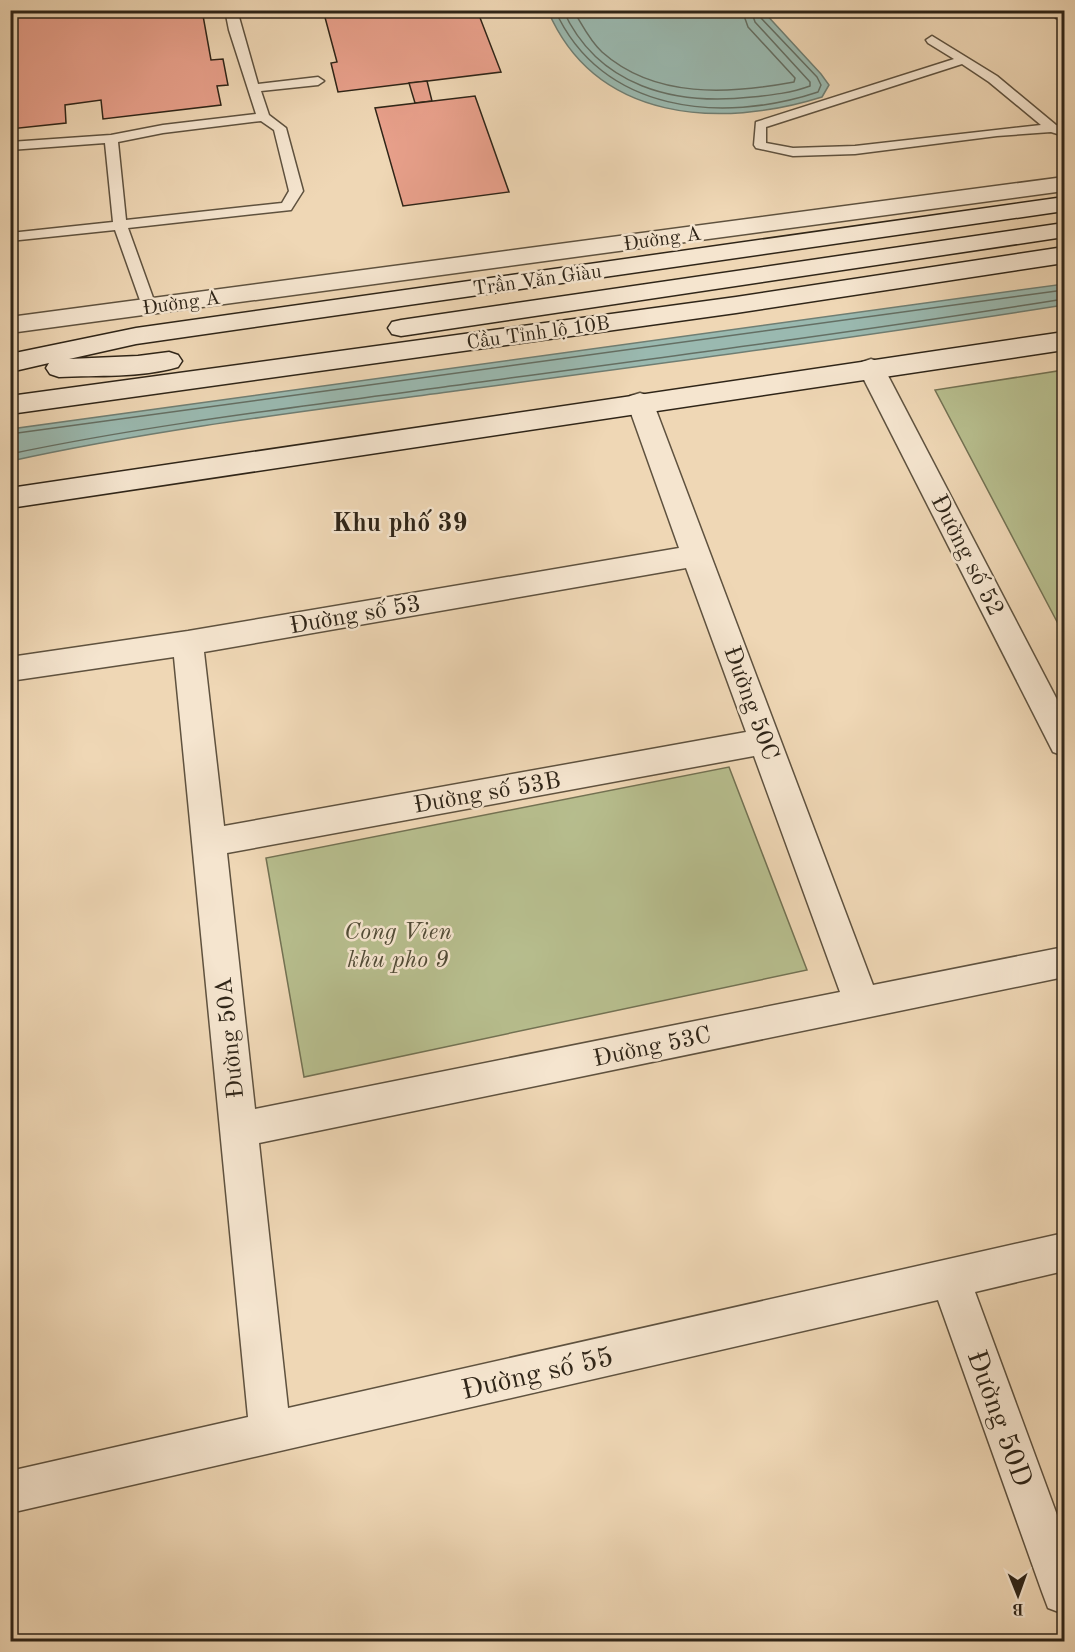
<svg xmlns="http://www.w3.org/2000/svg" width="1075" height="1652" viewBox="0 0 1075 1652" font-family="'Old Standard TT',serif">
<rect width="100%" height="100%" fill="#efd7b5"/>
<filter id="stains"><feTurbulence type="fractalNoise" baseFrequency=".00333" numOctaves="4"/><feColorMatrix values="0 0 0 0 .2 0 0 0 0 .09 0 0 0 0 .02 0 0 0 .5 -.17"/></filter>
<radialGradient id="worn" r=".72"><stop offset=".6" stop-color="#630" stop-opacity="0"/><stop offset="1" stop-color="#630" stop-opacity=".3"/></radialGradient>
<g fill="#b7be8e" stroke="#737253" stroke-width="1.5">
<polygon points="1064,370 1064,635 935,390"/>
<polygon points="729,767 807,970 304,1077 266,858"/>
</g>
<g fill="#9ab9b0" stroke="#6f7e73" stroke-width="1.5">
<path d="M548,11H763L821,74L829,85L822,97C720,129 596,122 548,11Z"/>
<path d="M1064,284V305C862,337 658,364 455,391C307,411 157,429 11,461V429Z"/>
</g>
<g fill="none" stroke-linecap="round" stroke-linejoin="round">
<g stroke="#646f64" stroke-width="1.5">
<path d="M555,10C601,113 722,124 818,92L821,85L817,77L760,17L759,10"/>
<path d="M563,10C598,87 675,106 752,97C772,95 791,93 810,86V82L755,22L751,10"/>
<path d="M573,10C582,24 589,40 602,52C655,99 729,94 794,82L795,78L748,27L742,10"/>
<polyline points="10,434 1064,290"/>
<path d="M10,454C153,424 299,407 444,387C651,359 858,332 1064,299"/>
</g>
</g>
<g fill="#e8a08b" stroke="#2f2518" stroke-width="1.5">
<polygon points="10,10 202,10 211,60 223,59 228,85 217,86 221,105 103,119 101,100 65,105 66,123 10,129"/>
<polygon points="323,10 477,10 501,72 338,92 331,63 337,62"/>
<polygon points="427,81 432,101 415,103 409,83"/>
<polygon points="475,96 509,192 403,206 375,108"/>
</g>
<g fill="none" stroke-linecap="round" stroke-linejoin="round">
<g stroke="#5f523f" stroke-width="3">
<g id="lane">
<path d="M225,10H237L258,84L318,77L324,81L318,85L261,91L269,115L286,128L303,191L291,210L128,228L156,306L149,310L142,306L115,230L10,241V233L113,222L105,143L10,150V142L111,135L163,125L256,114L229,30ZM261,121L274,130L289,191L282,203L126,220L118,142L163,133Z"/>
<path d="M932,36L997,76L1056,125L1064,128V136L1051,132L997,136L855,154L793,156L756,148L754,145L756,122L954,59L928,43L926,40ZM962,64L989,82L1041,125L855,146L793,148L766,143V127Z"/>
</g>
</g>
<g stroke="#5f523f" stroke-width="3">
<g id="street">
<polygon points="1051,10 1064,10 1064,19 1056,18"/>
<polygon points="1064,177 1064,191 10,333 10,317"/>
<polygon points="871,359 880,362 884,368 1064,713 1064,756 1053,752 858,368 862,362"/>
<path d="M640,393L650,396L653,402L873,985L1064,947V977L259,1143L288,1408L1064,1233V1271L975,1292L1064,1534V1614L1048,1608L1042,1592L938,1300L10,1513V1471L248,1417L174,657L10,681V657L188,631L679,548L627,402L630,396ZM686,568L746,732L224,826L204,652ZM754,756L840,992L255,1109L227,853Z"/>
</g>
</g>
<g stroke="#2f2518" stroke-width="3">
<g id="secondary">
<path d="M1064,197V211L136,344L69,359L138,356L169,352L178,355L182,361L178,367C140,378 98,375 59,377L50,374L46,368L49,363L10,372V354L136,328Z"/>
<polygon points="1064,223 1064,237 401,336 392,334 388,328 392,322 401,320"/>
<polygon points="1064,247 1064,263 736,313 10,414 10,396 736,297"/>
<polygon points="1064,332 1064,350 10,508 10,488"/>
</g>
</g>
<use href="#lane" fill="#f5e5cf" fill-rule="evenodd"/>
<use href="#street" fill="#f5e5cf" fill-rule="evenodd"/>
<use href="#secondary" fill="#f5e5cf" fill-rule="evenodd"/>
</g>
<g text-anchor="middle" stroke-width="5" stroke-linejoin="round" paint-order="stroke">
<g font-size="20" fill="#2f2518" stroke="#f5e5cf">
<text transform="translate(662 238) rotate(-8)" y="7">Đường A</text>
<text transform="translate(537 279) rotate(-8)" y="7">Trần Văn Giàu</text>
<text transform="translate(181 302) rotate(-8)" y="7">Đường A</text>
<text transform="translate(538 332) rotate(-8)" y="7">Cầu Tỉnh lộ 10B</text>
</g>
<g font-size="24" fill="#2f2518" stroke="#f5e5cf">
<text transform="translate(968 555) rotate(63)" y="8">Đường số 52</text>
<text transform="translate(355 614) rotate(-10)" y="8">Đường số 53</text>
<text transform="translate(752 703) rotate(70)" y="8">Đường 50C</text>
<text transform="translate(487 792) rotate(-10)" y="8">Đường số 53B</text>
<text transform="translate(229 1038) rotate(-96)" y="8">Đường 50A</text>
<text transform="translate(652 1046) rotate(-12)" y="8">Đường 53C</text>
</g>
<g font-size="24" font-style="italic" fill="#514b36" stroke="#f5e5cf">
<text x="398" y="939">Cong Vien<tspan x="398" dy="28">khu pho 9</tspan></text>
</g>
<g font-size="26" font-weight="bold" fill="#2f2518" stroke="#f5e5cf">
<text x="400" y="531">Khu phố 39</text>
</g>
<g font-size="28" fill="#2f2518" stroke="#f5e5cf">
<text transform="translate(537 1372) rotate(-13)" y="10">Đường số 55</text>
<text transform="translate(1001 1418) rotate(70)" y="10">Đường 50D</text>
</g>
</g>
<rect width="1075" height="1652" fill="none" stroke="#efd7b5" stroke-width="36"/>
<rect x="12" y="12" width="1051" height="1628" fill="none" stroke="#2f2518" stroke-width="3"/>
<rect x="18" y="18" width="1039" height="1616" fill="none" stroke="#2f2518" stroke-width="1.5"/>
<g transform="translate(1018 1595) rotate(179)" stroke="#f5e5cf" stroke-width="4.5" paint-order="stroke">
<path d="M0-4.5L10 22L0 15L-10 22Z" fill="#2f2518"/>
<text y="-9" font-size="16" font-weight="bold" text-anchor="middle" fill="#2f2518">B</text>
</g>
<rect width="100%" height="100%" filter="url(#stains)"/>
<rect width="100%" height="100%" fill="url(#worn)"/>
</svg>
